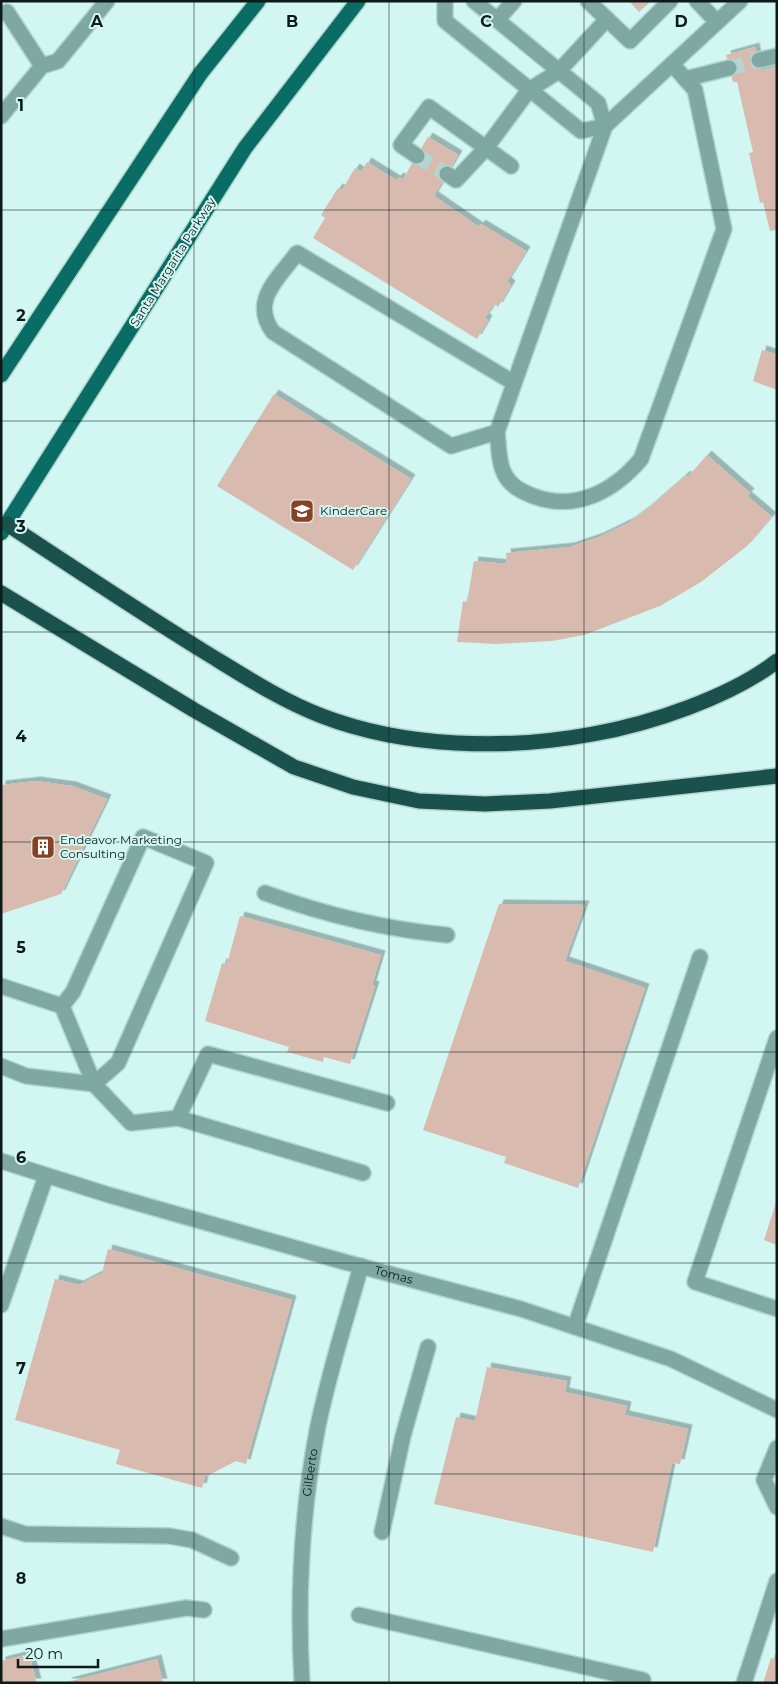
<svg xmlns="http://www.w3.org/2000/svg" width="778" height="1684" viewBox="0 0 778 1684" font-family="Montserrat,sans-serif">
<defs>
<filter id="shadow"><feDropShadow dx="4.5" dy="-4.5" stdDeviation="0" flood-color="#0004"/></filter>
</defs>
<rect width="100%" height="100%" fill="#d2f7f2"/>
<g fill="#d8baaf" filter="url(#shadow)">
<polygon points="629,1 651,1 639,12"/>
<polygon points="755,47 760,70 777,67 777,230 770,231 763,202 760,203 749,153 753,152 737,82 733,82 726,55"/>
<polygon points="428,137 458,155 434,196 479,227 481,224 526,251 507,282 511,285 498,307 494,304 485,318 488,320 477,339 313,238 325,218 321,215 338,188 342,190 355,168 361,172 367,162 396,180 399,177 403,179"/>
<polygon points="762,350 775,354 777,351 777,390 753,381"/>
<polygon points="274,394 411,479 353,570 217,486"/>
<polygon points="707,455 750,493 747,496 772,517 747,546 701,582 660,606 584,635 552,641 496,644 457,642 463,601 467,602 474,561 507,564 506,553 570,547 599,537 630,522 647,509 686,475 688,477"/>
<polygon points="36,781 72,786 107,799 61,894 1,914 1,785"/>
<polygon points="499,904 585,905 565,961 645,988 578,1188 504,1163 506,1157 423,1130"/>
<polygon points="240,916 381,955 372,985 375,986 350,1064 324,1057 323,1062 287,1052 289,1047 205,1021 222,963 227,964"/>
<polygon points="776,1202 777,1202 777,1245 764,1240"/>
<polygon points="108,1249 292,1300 246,1464 236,1461 205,1477 202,1488 116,1464 120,1450 15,1420 55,1279 79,1285 102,1273"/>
<polygon points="487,1367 567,1381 565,1392 627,1406 625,1415 688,1429 680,1464 672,1463 653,1552 434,1504 456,1417 475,1421"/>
<polygon points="29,1654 37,1683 1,1683 1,1661"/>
<polygon points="771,1658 777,1660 777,1683 763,1683"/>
<polygon points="157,1659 163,1683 67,1683 67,1682"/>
</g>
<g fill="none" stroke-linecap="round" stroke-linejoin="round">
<g stroke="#b4d6d1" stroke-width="15" stroke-dasharray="15 8" stroke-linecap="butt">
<polyline points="729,68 759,60"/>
<polyline points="417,156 447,174"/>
</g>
<g stroke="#b2d4cf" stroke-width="18">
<g id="minor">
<polyline points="445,1 445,21 581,131 605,126"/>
<polyline points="474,1 598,103 605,126"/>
<polyline points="588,1 630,41 670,1"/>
<polyline points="697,1 717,22"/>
<polyline points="7,12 42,66"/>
<polyline points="497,20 514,1"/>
<polyline points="759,60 777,56"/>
<polyline points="685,79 729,68"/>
<polyline points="1,116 42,66 58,61 107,1"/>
<polyline points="417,156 401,145 429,107 511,166"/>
<polyline points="447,174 456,180 486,148 529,90 559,71 607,19"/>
<path d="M514,383L297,253C278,279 250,301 273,332L451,446L497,432L605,126L740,1"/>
<path d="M497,432C499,444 498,462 504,473C510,486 521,491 533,496C576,512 614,491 641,459L724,229L695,90L672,64"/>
<path d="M265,893C325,915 383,929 447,935"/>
<polyline points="1,986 62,1006 73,992 143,837 206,863 118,1063 94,1084 26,1076 1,1066"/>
<polyline points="62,1006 94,1084 131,1123 178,1118 363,1173"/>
<polyline points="777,1038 695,1282 777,1309"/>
<polyline points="178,1118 208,1054 387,1103"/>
<path id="s1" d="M1,1161L109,1195L341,1261L521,1309L671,1359L777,1410"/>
<polyline points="1,1305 46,1176"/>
<polyline points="575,1327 700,957"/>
<polyline points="777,1448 764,1480 777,1507"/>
<polyline points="1,1526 25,1534 169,1536 192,1540 231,1558"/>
<polyline points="382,1532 403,1436 428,1347"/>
<polyline points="359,1615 643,1680 642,1683"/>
<polyline points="1,1639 186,1608 204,1610"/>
<path id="s2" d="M302,1683C297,1596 301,1516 317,1431C328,1375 346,1320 361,1266"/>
<polyline points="744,1683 777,1581"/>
</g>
</g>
<g stroke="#b2d4cf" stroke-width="18">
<g id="major">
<polyline points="1,375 200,74 258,1"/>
<polyline points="1,533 245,148 358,1"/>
</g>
</g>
<g stroke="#b2d4cf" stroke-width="18">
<g id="highway">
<path d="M7,524C72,567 137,610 203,651C241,674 280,700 322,716C405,748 507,750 593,734C650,724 731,697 777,661"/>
<polyline points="1,593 194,710 294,767 353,787 419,801 485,804 550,801 777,776"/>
</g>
</g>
<use href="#minor" stroke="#80a8a3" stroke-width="15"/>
<use href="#major" stroke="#096c65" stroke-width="15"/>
<use href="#highway" stroke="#1a514c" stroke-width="15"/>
</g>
<path fill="none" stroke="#0d1a18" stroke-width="1" stroke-opacity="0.55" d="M194,1V1683M389,1V1683M584,1V1683M1,210H777M1,421H777M1,632H777M1,842H777M1,1052H777M1,1263H777M1,1474H777"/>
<defs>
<g id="school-square" transform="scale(1.25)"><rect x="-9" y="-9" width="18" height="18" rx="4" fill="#8a4123" stroke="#d2f7f2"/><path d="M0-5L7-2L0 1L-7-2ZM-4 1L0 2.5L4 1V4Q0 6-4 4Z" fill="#fff"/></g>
<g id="building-square" transform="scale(1.25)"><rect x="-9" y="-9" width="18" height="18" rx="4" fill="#8a4123" stroke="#d2f7f2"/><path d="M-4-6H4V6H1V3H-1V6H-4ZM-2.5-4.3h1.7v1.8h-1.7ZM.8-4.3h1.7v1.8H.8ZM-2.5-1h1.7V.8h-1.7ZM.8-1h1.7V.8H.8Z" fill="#fff"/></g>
</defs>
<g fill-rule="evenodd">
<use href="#school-square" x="302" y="511"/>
<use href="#building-square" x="43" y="847"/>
</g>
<g text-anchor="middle" stroke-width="4" stroke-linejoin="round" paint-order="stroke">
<g font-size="12" fill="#0d1a18" stroke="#d2f7f2">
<text transform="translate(173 262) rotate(-58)" y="4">Santa Margarita Parkway</text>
<text dy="4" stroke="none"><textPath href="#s1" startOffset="409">Tomas</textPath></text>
<text dy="4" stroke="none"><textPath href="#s2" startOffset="211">Gilberto</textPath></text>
</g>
<g font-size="12" fill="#0d1a18" stroke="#d2f7f2" text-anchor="start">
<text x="320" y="515">KinderCare</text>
<text x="60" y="844">Endeavor Marketing<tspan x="60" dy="14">Consulting</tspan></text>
</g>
</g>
<g font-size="16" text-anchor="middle" font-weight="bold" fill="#0d1a18" stroke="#d2f7f2" stroke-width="4" stroke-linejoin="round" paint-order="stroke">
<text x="97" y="27">A</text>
<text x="292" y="27">B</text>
<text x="486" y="27">C</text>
<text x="681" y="27">D</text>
<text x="21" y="111">1</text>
<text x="21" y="321">2</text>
<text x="21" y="532">3</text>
<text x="21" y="742">4</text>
<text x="21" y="953">5</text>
<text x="21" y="1163">6</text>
<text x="21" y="1374">7</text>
<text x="21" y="1584">8</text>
</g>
<rect width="778" height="1684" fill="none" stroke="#0d1a18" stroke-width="5"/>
<path d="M18 1659v8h80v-8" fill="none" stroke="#0d1a18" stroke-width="2.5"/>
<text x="25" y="1659" font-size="15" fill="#0d1a18" stroke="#d2f7f2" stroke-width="4" paint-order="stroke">20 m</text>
</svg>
